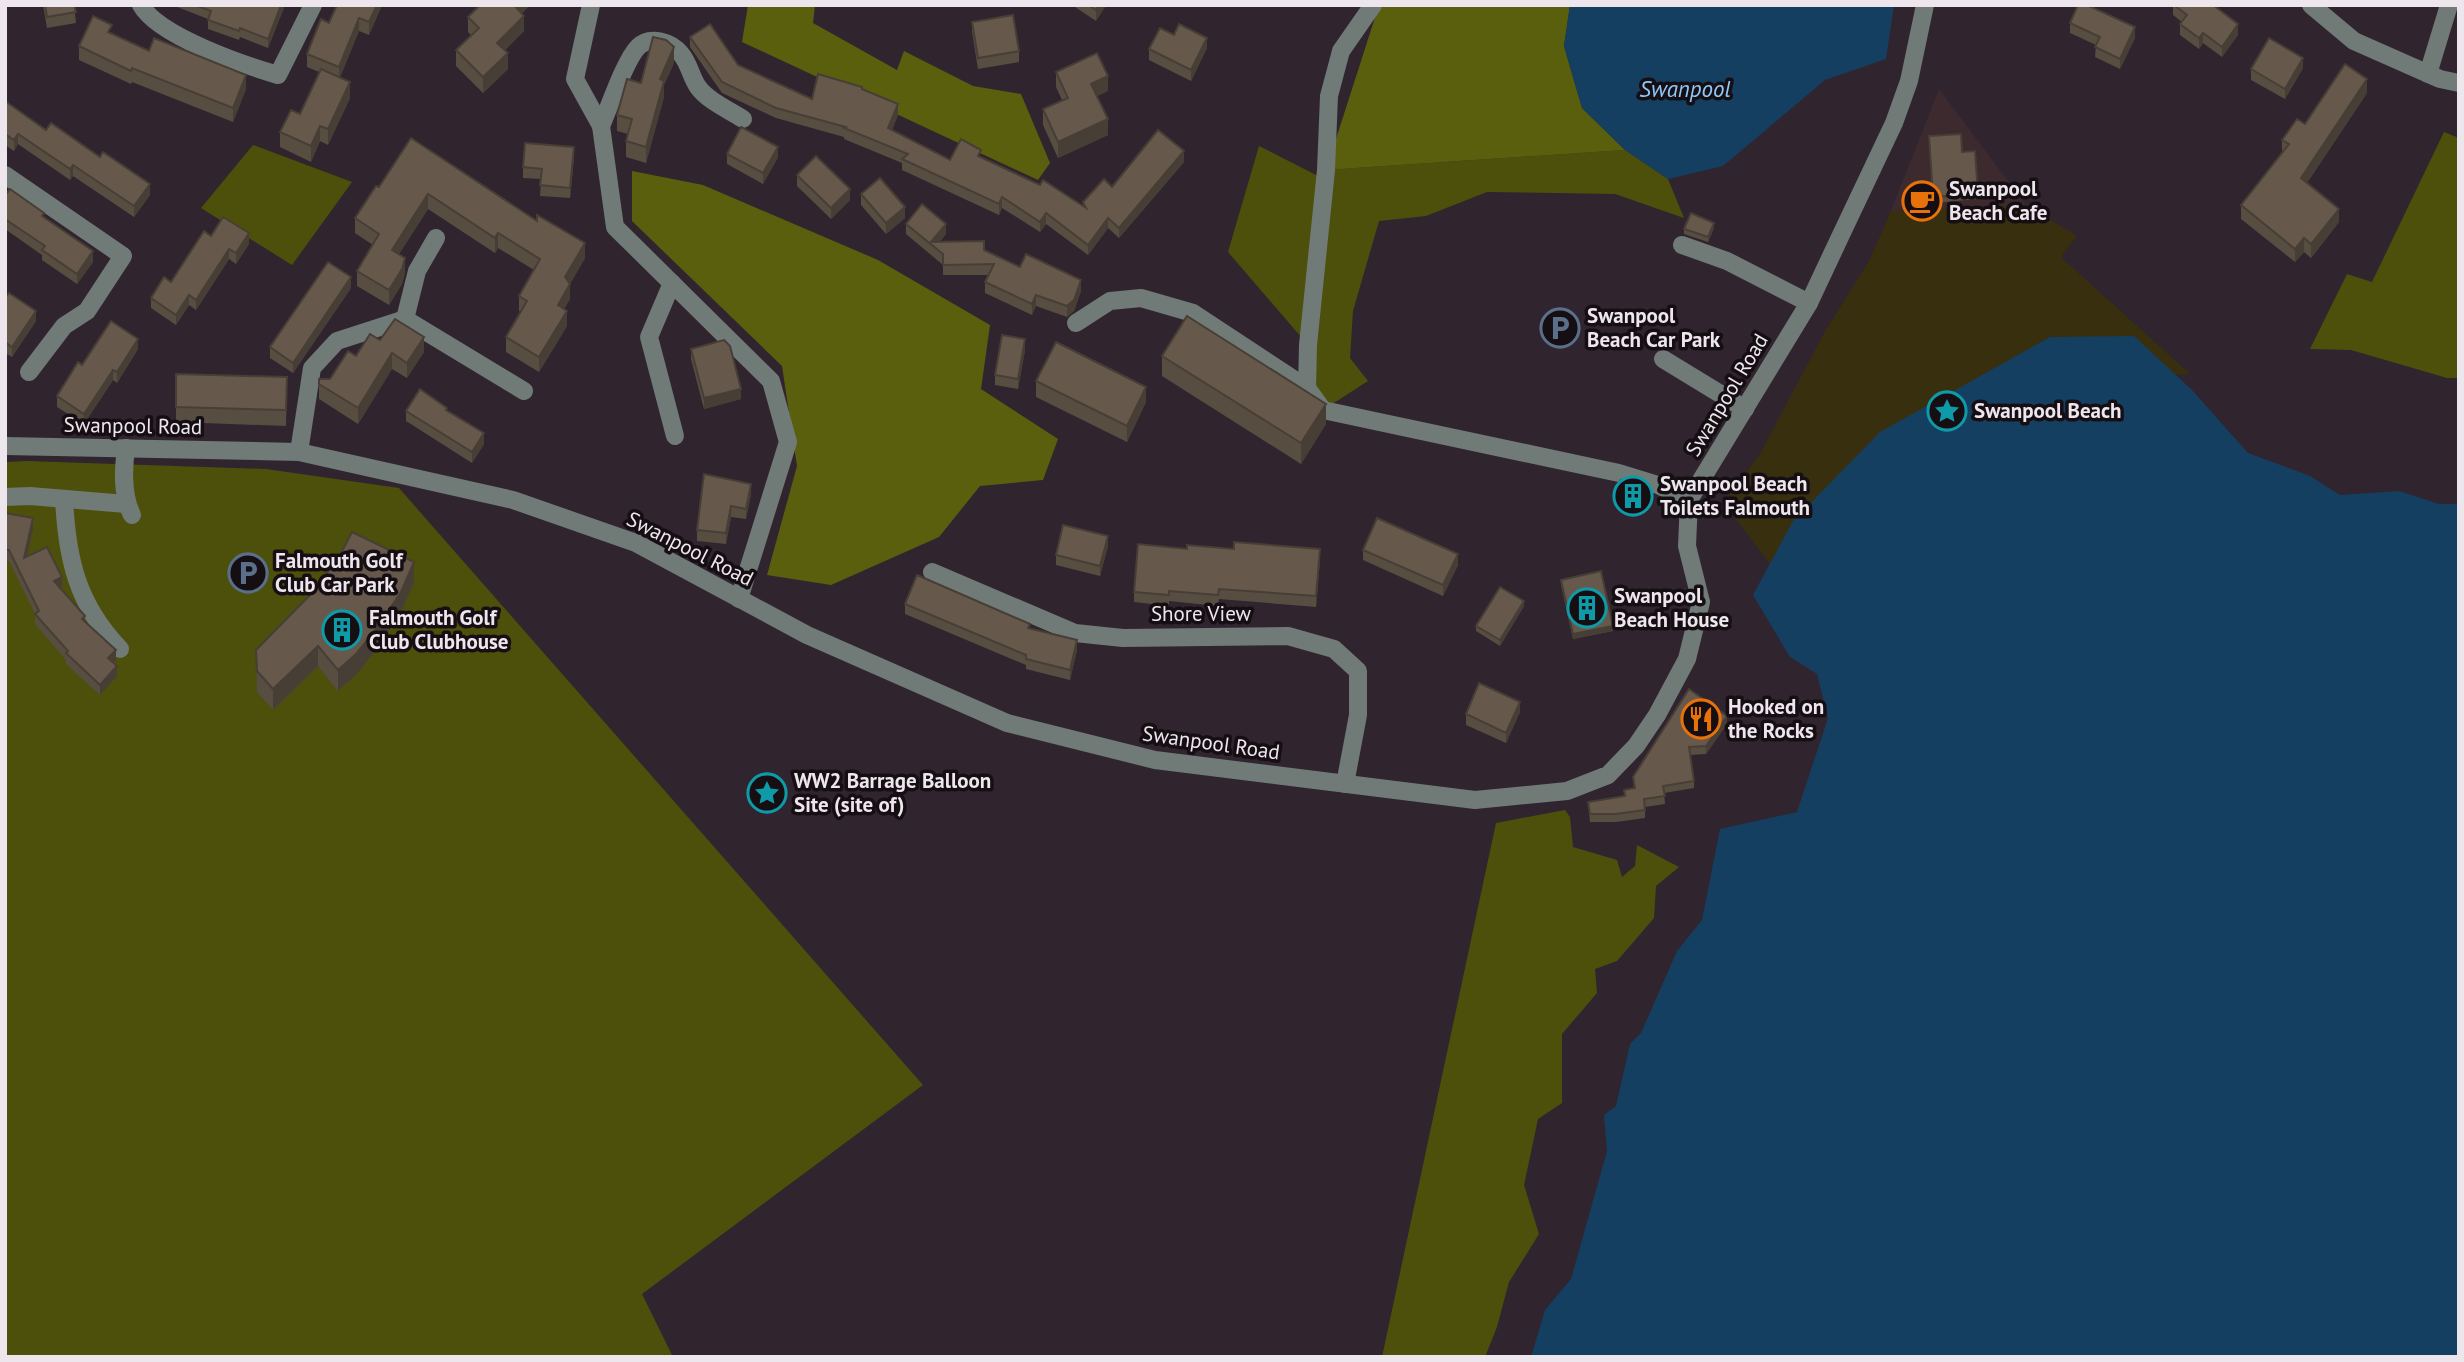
<svg xmlns="http://www.w3.org/2000/svg" width="2464" height="1362" viewBox="0 0 2464 1362" font-family="'PT Sans',sans-serif">
<rect width="100%" height="100%" fill="#30242f"/>
<polygon fill="#3d2a2e" points="1939,89 2026,205 1891,211"/>
<g fill="#4c500a">
<polygon points="2444,132 2459,138 2459,378 2447,378 2351,350 2310,349 2347,274 2372,282"/>
<polygon points="253,145 352,182 292,265 201,208"/>
<polygon points="1259,146 1324,179 1326,170 1625,150 1668,179 1684,218 1615,194 1487,192 1426,216 1379,221 1353,311 1350,358 1368,381 1323,410 1307,388 1308,345 1228,252"/>
<polygon points="27,461 266,469 399,488 923,1085 642,1294 673,1357 5,1357 5,462"/>
<polygon points="1565,810 1570,817 1573,847 1617,860 1622,877 1635,866 1637,845 1679,867 1656,886 1654,918 1617,961 1595,969 1597,993 1562,1034 1562,1103 1538,1119 1524,1185 1539,1234 1509,1282 1497,1327 1485,1357 1382,1357 1496,823"/>
</g>
<g fill="#5a5f0d">
<polygon points="748,5 815,5 813,23 897,70 904,51 973,86 1021,94 1050,163 1038,180 742,42"/>
<polygon points="1379,5 1570,5 1564,46 1582,108 1625,150 1326,170"/>
<polygon points="632,171 703,185 878,260 990,325 981,389 1058,439 1043,480 980,486 939,537 831,585 767,575 797,466 782,366 632,221"/>
</g>
<polygon fill="#382f0f" points="2026,205 2077,236 2061,257 2190,374 2161,375 1799,603 1724,503 1761,452 1825,331 1869,261 1891,211"/>
<g fill="#153f60">
<polygon points="1570,5 1894,5 1886,59 1825,80 1723,166 1668,179 1625,150 1582,108 1564,46"/>
<polygon points="2134,336 2192,390 2248,453 2310,476 2340,495 2399,491 2439,504 2459,504 2459,1357 1531,1357 1545,1310 1571,1279 1607,1151 1604,1115 1616,1106 1630,1044 1641,1033 1677,951 1702,920 1720,829 1797,812 1828,718 1817,674 1790,657 1753,595 1793,521 1880,432 2050,337"/>
</g>
<g fill="none" stroke-linecap="round" stroke-linejoin="round">
<g stroke="#707a77" stroke-width="18">
<path d="M141,5C158,36 244,65 278,75L313,5"/>
<polyline points="591,5 575,79 601,126 615,227 771,381 788,442 739,599"/>
<polyline points="1373,5 1341,51 1329,96 1326,170 1308,345 1307,388 1323,410 1619,473 1658,485 1689,500"/>
<polyline points="2311,5 2354,41 2440,79 2459,83"/>
<polyline points="2428,74 2449,5"/>
<path d="M601,126C609,108 625,60 638,47C650,35 672,42 681,54C689,63 691,77 698,87C708,101 729,110 743,119"/>
<polyline points="5,175 123,256 87,311 64,326 29,372"/>
<polyline points="1682,245 1727,261 1809,303"/>
<polyline points="672,283 649,337 675,436"/>
<polyline points="405,319 417,271 436,238"/>
<polyline points="1076,323 1110,301 1141,298 1193,313 1307,388"/>
<polyline points="1663,359 1745,409"/>
<polyline points="5,446 299,452 513,500 636,543 807,635 1007,723 1155,760 1475,800 1567,791 1608,775 1636,746 1657,715 1687,659 1701,602 1687,546 1689,500 1809,303 1840,237 1894,123 1909,81 1925,5"/>
<path d="M126,448C123,471 122,495 132,515"/>
<polyline points="299,452 312,368 337,341 405,319 524,391"/>
<polyline points="5,497 30,496 126,504"/>
<path d="M64,499C67,559 77,604 120,649"/>
<polyline points="932,572 1075,633 1123,638 1288,636 1334,649 1358,671 1358,715 1345,784"/>
</g>
</g>
<g fill="#584d41">
<polygon points="43,5 74,5 76,23 47,28"/>
<polygon points="172,5 285,5 268,48 240,37 239,40 208,29 208,19"/>
<polygon points="337,5 382,5 369,35 359,31 340,77 350,98 328,145 320,141 311,162 280,147 280,132 300,114 319,72 307,67 307,54 329,23"/>
<polygon points="480,5 530,5 522,13 524,31 505,50 508,69 483,93 456,66 456,50 471,35 468,32 468,17"/>
<polygon points="1075,5 1106,5 1096,21 1075,7"/>
<polygon points="2173,5 2213,5 2238,35 2222,57 2203,43 2199,49 2180,35 2180,24 2182,22 2173,15"/>
<polygon points="972,22 1019,51 1019,62 978,69 972,32"/>
<polygon points="2070,23 2135,38 2120,69 2095,57 2096,45 2070,33"/>
<polygon points="112,34 149,51 246,89 233,122 132,82 131,84 79,60 79,46"/>
<polygon points="690,37 738,65 812,99 862,90 898,115 892,130 950,160 981,157 1083,206 1083,202 1112,187 1184,162 1119,238 1108,228 1088,255 1046,224 1040,232 1002,208 999,215 902,170 902,163 844,139 844,137 776,118 722,93 690,47"/>
<polygon points="1207,48 1191,81 1149,60 1149,49"/>
<polygon points="674,63 664,85 664,97 646,163 626,157 626,141 628,134 617,131 617,115 641,83"/>
<polygon points="2303,68 2285,99 2251,80 2251,69"/>
<polygon points="1056,72 1108,91 1097,96 1108,135 1058,158 1043,125 1043,109 1062,100 1056,87"/>
<polygon points="2367,93 2307,183 2339,222 2311,258 2304,252 2295,262 2241,219 2241,205 2282,152 2282,140 2305,124"/>
<polygon points="5,101 46,130 150,195 134,217 73,176 70,180 18,144 14,151 5,145"/>
<polygon points="1929,136 1962,152 1975,151 1978,199 1933,203"/>
<polygon points="411,138 585,258 570,284 570,299 564,309 567,326 539,372 506,352 506,337 521,312 519,311 519,296 534,270 498,248 495,253 428,209 399,254 405,273 402,284 389,305 357,286 357,271 373,245 355,233 355,218 379,187"/>
<polygon points="727,154 778,157 763,184 727,164"/>
<polygon points="574,157 570,198 540,196 541,179 523,178 523,167"/>
<polygon points="797,175 850,200 831,219 797,186"/>
<polygon points="861,194 905,218 886,234 861,205"/>
<polygon points="5,195 44,218 93,262 77,284 42,260 42,255 5,229"/>
<polygon points="906,224 946,234 939,242 984,250 1020,267 1081,291 1074,311 1067,317 1036,306 1032,315 985,293 985,282 989,275 943,275 943,265 906,234"/>
<polygon points="1714,228 1708,242 1684,234 1684,229"/>
<polygon points="211,236 249,244 236,264 229,259 196,310 189,305 176,325 151,308 151,298 171,282"/>
<polygon points="351,288 293,373 270,358 270,347"/>
<polygon points="5,298 36,321 12,357 5,353"/>
<polygon points="380,340 424,352 407,378 392,369 358,424 319,399 319,384 330,379 356,356"/>
<polygon points="138,349 117,383 113,380 84,424 57,407 57,396 82,365"/>
<polygon points="691,349 741,399 704,409 691,359"/>
<polygon points="1025,350 1018,389 995,385 995,375"/>
<polygon points="1162,356 1326,424 1301,464 1162,376"/>
<polygon points="176,374 287,377 286,426 176,422"/>
<polygon points="1036,381 1146,402 1127,442 1036,397"/>
<polygon points="406,411 484,444 472,463 406,421"/>
<polygon points="704,474 751,494 746,519 731,517 726,544 697,541 697,530"/>
<polygon points="1615,488 1651,498 1640,512 1615,494"/>
<polygon points="5,513 33,529 26,557 62,587 61,588 85,622 116,660 114,662 117,676 100,695 66,664 66,660 35,624 35,614 9,561 5,560"/>
<polygon points="1108,546 1100,576 1056,565 1056,555"/>
<polygon points="1363,550 1458,565 1443,596 1363,560"/>
<polygon points="1320,559 1316,607 1219,599 1218,606 1169,601 1169,606 1134,602 1134,592"/>
<polygon points="1561,580 1613,631 1573,639 1561,585"/>
<polygon points="414,582 401,612 379,646 356,675 338,691 318,666 273,710 257,692 256,650"/>
<polygon points="905,604 1030,628 1077,650 1070,680 1026,669 1026,665 905,614"/>
<polygon points="1524,606 1500,646 1476,631 1476,626"/>
<polygon points="1520,712 1506,743 1466,725 1466,714"/>
<polygon points="1727,724 1706,754 1690,755 1694,781 1694,788 1664,793 1665,804 1645,807 1645,818 1616,822 1590,822 1588,802 1624,796 1624,790 1634,788 1633,777"/>
</g>
<g fill="#473e35">
<polygon points="281,5 285,5 268,48 268,39"/>
<polygon points="377,5 382,5 369,35 369,22"/>
<polygon points="514,5 530,5 514,21"/>
<polygon points="1099,5 1106,5 1096,21 1096,10"/>
<polygon points="524,16 524,31 497,58 497,43"/>
<polygon points="359,18 359,31 339,80 339,67"/>
<polygon points="2238,24 2238,35 2222,57 2222,47"/>
<polygon points="2135,27 2135,38 2120,69 2120,59"/>
<polygon points="2203,33 2203,43 2199,49 2199,38"/>
<polygon points="1207,38 1207,48 1191,81 1191,70"/>
<polygon points="674,47 674,63 664,85 664,97 646,163 646,147 660,79"/>
<polygon points="508,53 508,69 483,93 483,77"/>
<polygon points="2303,58 2303,68 2285,99 2285,89"/>
<polygon points="246,75 246,89 233,122 233,108"/>
<polygon points="1108,76 1108,91 1091,99 1091,84"/>
<polygon points="2367,79 2367,93 2301,192 2301,178"/>
<polygon points="350,82 350,98 328,145 328,129"/>
<polygon points="898,104 898,115 888,139 888,128"/>
<polygon points="1108,119 1108,135 1058,158 1058,142"/>
<polygon points="320,126 320,141 311,162 311,146"/>
<polygon points="18,134 18,144 14,151 14,140"/>
<polygon points="574,147 574,157 570,198 570,188"/>
<polygon points="778,147 778,157 763,184 763,173"/>
<polygon points="1184,151 1184,162 1119,238 1119,228"/>
<polygon points="73,165 73,176 70,180 70,169"/>
<polygon points="150,184 150,195 134,217 134,206"/>
<polygon points="850,189 850,200 831,219 831,208"/>
<polygon points="428,194 428,209 392,265 392,250"/>
<polygon points="1002,197 1002,208 999,215 999,204"/>
<polygon points="905,207 905,218 886,234 886,223"/>
<polygon points="2339,209 2339,222 2311,258 2311,244"/>
<polygon points="1046,213 1046,224 1040,232 1040,222"/>
<polygon points="1108,218 1108,228 1088,255 1088,245"/>
<polygon points="1714,223 1714,228 1708,242 1708,237"/>
<polygon points="946,224 946,234 935,248 931,242"/>
<polygon points="249,233 249,244 236,264 236,253"/>
<polygon points="498,233 498,248 495,253 495,238"/>
<polygon points="2304,238 2304,252 2295,262 2295,249"/>
<polygon points="585,243 585,258 565,292 565,277"/>
<polygon points="229,249 229,259 196,310 196,300"/>
<polygon points="93,251 93,262 77,284 77,274"/>
<polygon points="405,258 405,273 402,284 389,305 389,290"/>
<polygon points="351,277 351,288 293,373 293,363"/>
<polygon points="1081,280 1081,291 1074,311 1067,317 1067,306"/>
<polygon points="570,284 570,299 558,320 558,305"/>
<polygon points="189,295 189,305 176,325 176,315"/>
<polygon points="1036,295 1036,306 1032,315 1032,304"/>
<polygon points="36,311 36,321 12,357 12,347"/>
<polygon points="567,311 567,326 539,372 539,357"/>
<polygon points="424,337 424,352 407,378 407,363"/>
<polygon points="138,339 138,349 117,383 117,372"/>
<polygon points="1025,339 1025,350 1018,389 1018,379"/>
<polygon points="392,353 392,369 358,424 358,408"/>
<polygon points="113,370 113,380 84,424 84,414"/>
<polygon points="1146,387 1146,402 1127,442 1127,426"/>
<polygon points="741,389 741,399 704,409 704,398"/>
<polygon points="1326,404 1326,424 1301,464 1301,443"/>
<polygon points="484,433 484,444 472,463 472,452"/>
<polygon points="751,484 751,494 746,519 746,509"/>
<polygon points="1651,493 1651,498 1640,512 1640,507"/>
<polygon points="731,506 731,517 726,544 726,533"/>
<polygon points="33,518 33,529 24,569 24,558"/>
<polygon points="1108,536 1108,546 1100,576 1100,566"/>
<polygon points="1320,549 1320,559 1316,607 1316,596"/>
<polygon points="1458,554 1458,565 1443,596 1443,585"/>
<polygon points="414,562 414,582 401,612 379,646 356,675 338,691 338,670"/>
<polygon points="62,577 62,587 54,591 54,581"/>
<polygon points="1524,601 1524,606 1500,646 1500,640"/>
<polygon points="1613,626 1613,631 1573,639 1573,634"/>
<polygon points="1077,640 1077,650 1070,680 1070,670"/>
<polygon points="318,646 318,666 273,710 273,689"/>
<polygon points="116,650 116,660 108,668 108,658"/>
<polygon points="117,666 117,676 100,695 100,685"/>
<polygon points="1520,702 1520,712 1506,743 1506,733"/>
<polygon points="1727,716 1727,724 1706,754 1706,746"/>
</g>
<g fill="#66594c" stroke="#473e35" stroke-width="2">
<polygon points="45,5 74,5 76,12 47,17"/>
<polygon points="195,5 281,5 268,39 240,28 239,31 208,20 211,11"/>
<polygon points="337,5 377,5 369,22 359,18 339,67 307,54 321,19 329,23"/>
<polygon points="480,5 514,5 524,16 497,43 508,53 483,77 456,50 479,28 468,17"/>
<polygon points="1089,5 1099,5 1096,10"/>
<polygon points="2078,5 2087,5 2135,27 2120,59 2095,47 2100,37 2070,23"/>
<polygon points="2174,5 2213,5 2238,24 2222,47 2203,33 2199,38 2180,24 2187,15"/>
<polygon points="1013,15 1019,51 978,58 972,22"/>
<polygon points="93,16 112,25 108,32 149,51 154,38 246,75 233,108 132,68 131,71 79,46"/>
<polygon points="710,24 738,65 812,99 818,74 862,87 862,89 898,104 888,128 950,160 961,139 981,150 978,156 1040,185 1043,180 1086,208 1083,202 1104,179 1112,187 1158,130 1184,151 1119,228 1108,218 1088,245 1046,213 1040,222 1002,197 999,204 902,159 908,154 844,128 846,127 776,108 722,82 690,37"/>
<polygon points="1179,24 1207,38 1191,70 1149,49 1160,28 1174,35"/>
<polygon points="653,37 666,40 674,47 660,79 664,81 646,147 626,141 632,119 617,115 627,79 641,83"/>
<polygon points="2269,38 2303,58 2285,89 2251,69"/>
<polygon points="1097,53 1108,76 1091,84 1108,119 1058,142 1043,109 1068,98 1056,72"/>
<polygon points="2345,64 2367,79 2301,178 2339,209 2311,244 2304,238 2295,249 2241,205 2289,144 2282,140 2297,119 2305,124"/>
<polygon points="321,69 350,82 328,129 320,126 311,146 280,132 291,110 300,114"/>
<polygon points="5,101 46,130 51,123 100,157 103,152 150,184 134,206 73,165 70,169 18,134 14,140 5,134"/>
<polygon points="741,127 778,147 763,173 727,154"/>
<polygon points="1961,134 1962,152 1975,151 1978,194 1933,197 1929,136"/>
<polygon points="411,138 537,221 537,215 585,243 565,277 570,284 558,305 567,311 539,357 506,337 527,301 519,296 540,259 498,233 495,238 428,194 392,250 405,258 402,269 389,290 357,271 379,234 355,218 376,186 379,187"/>
<polygon points="525,143 574,147 570,188 540,185 542,169 523,167"/>
<polygon points="816,156 850,189 831,208 797,175"/>
<polygon points="880,178 905,207 886,223 861,194"/>
<polygon points="10,189 44,213 42,216 93,251 77,274 42,250 45,246 5,219 5,195"/>
<polygon points="922,204 946,224 931,242 984,241 984,250 1020,267 1026,254 1081,280 1074,300 1067,306 1036,295 1032,304 985,282 994,264 943,265 943,254 906,224"/>
<polygon points="1691,213 1714,223 1708,237 1684,229"/>
<polygon points="223,217 249,233 236,253 229,249 196,300 189,295 176,315 151,298 164,277 171,282 204,231 211,236"/>
<polygon points="328,262 351,277 293,363 270,347"/>
<polygon points="9,293 36,311 12,347 5,342 5,298"/>
<polygon points="1187,316 1326,404 1301,443 1162,356"/>
<polygon points="395,319 424,337 407,363 392,353 358,408 319,384 319,379 330,379 348,351 356,356 370,334 380,340"/>
<polygon points="111,321 138,339 117,372 113,370 84,414 57,396 78,362 82,365"/>
<polygon points="1002,335 1025,339 1018,379 995,375"/>
<polygon points="724,340 730,346 741,389 704,398 691,349"/>
<polygon points="1056,342 1146,387 1127,426 1036,381"/>
<polygon points="176,374 287,377 286,410 176,407"/>
<polygon points="420,389 447,408 446,410 484,433 472,452 406,411"/>
<polygon points="704,474 751,484 746,509 731,506 726,533 697,530"/>
<polygon points="1621,480 1643,487 1651,493 1640,507 1615,488"/>
<polygon points="5,513 33,518 24,558 47,547 62,577 54,581 85,616 82,619 116,650 108,658 117,666 100,685 66,653 68,651 35,614 39,611 9,550 5,550"/>
<polygon points="1377,518 1458,554 1443,585 1363,550"/>
<polygon points="1063,525 1108,536 1100,566 1056,555"/>
<polygon points="352,532 414,562 401,592 379,625 356,654 338,670 318,646 273,689 257,671 256,650 311,594 339,557"/>
<polygon points="1234,542 1320,549 1316,596 1219,589 1218,595 1169,591 1169,595 1134,592 1138,544 1187,549 1187,545 1234,549"/>
<polygon points="1601,571 1613,626 1573,634 1561,580"/>
<polygon points="917,575 1030,624 1028,628 1077,640 1070,670 1026,659 1026,655 905,604"/>
<polygon points="1500,587 1524,601 1500,640 1476,626"/>
<polygon points="1479,683 1520,702 1506,733 1466,714"/>
<polygon points="1689,689 1727,716 1706,746 1689,747 1694,781 1663,786 1665,796 1644,799 1645,810 1616,814 1590,814 1588,802 1625,796 1624,790 1635,788 1633,777"/>
</g>
<defs>
<g id="cafe-ring" transform="scale(2.0125)"><circle r="9.5" fill="#150f14" stroke="#e8710a" stroke-width="1.5"/><path d="M-5.5-4.5H6V0H3Q3 3.5 0 3.5H-2.5Q-5.5 3.5-5.5 0ZM3-3.2v2h1.7v-2ZM-6 4.5H4V6H-6Z" fill="#e8710a"/></g>
<g id="parking-ring" transform="scale(2.0125)"><circle r="9.5" fill="#150f14" stroke="#5c6f8a" stroke-width="1.5"/><path d="M-3.5-5.5H1a3.5 3.5 0 0 1 0 7H-1V5.5H-3.5ZM-1-3.4V-.6H.8a1.4 1.4 0 0 0 0-2.8Z" fill="#5c6f8a"/></g>
<g id="sight-ring" transform="scale(2.0125)"><circle r="9.5" fill="#150f14" stroke="#0f9aa8" stroke-width="1.5"/><path d="M0-6L1.8-2.2L6-1.7L2.9 1.2L3.7 5.4L0 3.3L-3.7 5.4L-2.9 1.2L-6-1.7L-1.8-2.2Z" fill="#0f9aa8"/></g>
<g id="building-ring" transform="scale(2.0125)"><circle r="9.5" fill="#150f14" stroke="#0f9aa8" stroke-width="1.5"/><path d="M-4-6H4V6H1V3H-1V6H-4ZM-2.5-4.3h1.7v1.8h-1.7ZM.8-4.3h1.7v1.8H.8ZM-2.5-1h1.7V.8h-1.7ZM.8-1h1.7V.8H.8Z" fill="#0f9aa8"/></g>
<g id="restaurant-ring" transform="scale(2.0125)"><circle r="9.5" fill="#150f14" stroke="#e8710a" stroke-width="1.5"/><path d="M-5-6h1v4h1v-4h1v4h1v-4h1v5L-1.5 .5V6h-2V.5L-5-1ZM5-6V6H3V1.5H1.5Q1.5-4 5-6Z" fill="#e8710a"/></g>
</defs>
<g fill-rule="evenodd">
<use href="#cafe-ring" x="1922" y="201"/>
<use href="#parking-ring" x="1560" y="328"/>
<use href="#sight-ring" x="1947" y="411"/>
<use href="#building-ring" x="1633" y="496"/>
<use href="#parking-ring" x="248" y="573"/>
<use href="#building-ring" x="1587" y="608"/>
<use href="#building-ring" x="342" y="630"/>
<use href="#restaurant-ring" x="1701" y="719"/>
<use href="#sight-ring" x="767" y="793"/>
</g>
<g text-anchor="middle" stroke-width="7" stroke-linejoin="round" paint-order="stroke">
<g font-size="21" font-weight="bold" fill="#eee6ed" stroke="#150f14" text-anchor="start">
<text x="1949" y="196">Swanpool<tspan x="1949" dy="24">Beach Cafe</tspan></text>
<text x="1587" y="323">Swanpool<tspan x="1587" dy="24">Beach Car Park</tspan></text>
<text x="1974" y="418">Swanpool Beach</text>
<text x="1660" y="491">Swanpool Beach<tspan x="1660" dy="24">Toilets Falmouth</tspan></text>
<text x="275" y="568">Falmouth Golf<tspan x="275" dy="24">Club Car Park</tspan></text>
<text x="1614" y="603">Swanpool<tspan x="1614" dy="24">Beach House</tspan></text>
<text x="369" y="625">Falmouth Golf<tspan x="369" dy="24">Club Clubhouse</tspan></text>
<text x="1728" y="714">Hooked on<tspan x="1728" dy="24">the Rocks</tspan></text>
<text x="794" y="788">WW2 Barrage Balloon<tspan x="794" dy="24">Site (site of)</tspan></text>
</g>
<g font-size="21" fill="#eee6ed" stroke="#150f14">
<text transform="translate(1727 395) rotate(-59)" y="7">Swanpool Road</text>
<text transform="translate(133 426) rotate(1)" y="7">Swanpool Road</text>
<text transform="translate(690 549) rotate(27)" y="7">Swanpool Road</text>
<text x="1201" y="621">Shore View</text>
<text transform="translate(1211 743) rotate(8)" y="7">Swanpool Road</text>
</g>
<g font-size="23" font-style="italic" fill="#8fc7f9" stroke="#150f14">
<text x="1685" y="97">Swanpool</text>
</g>
</g>
<rect width="2464" height="1362" fill="none" stroke="#eee6ed" stroke-width="14"/>
</svg>
